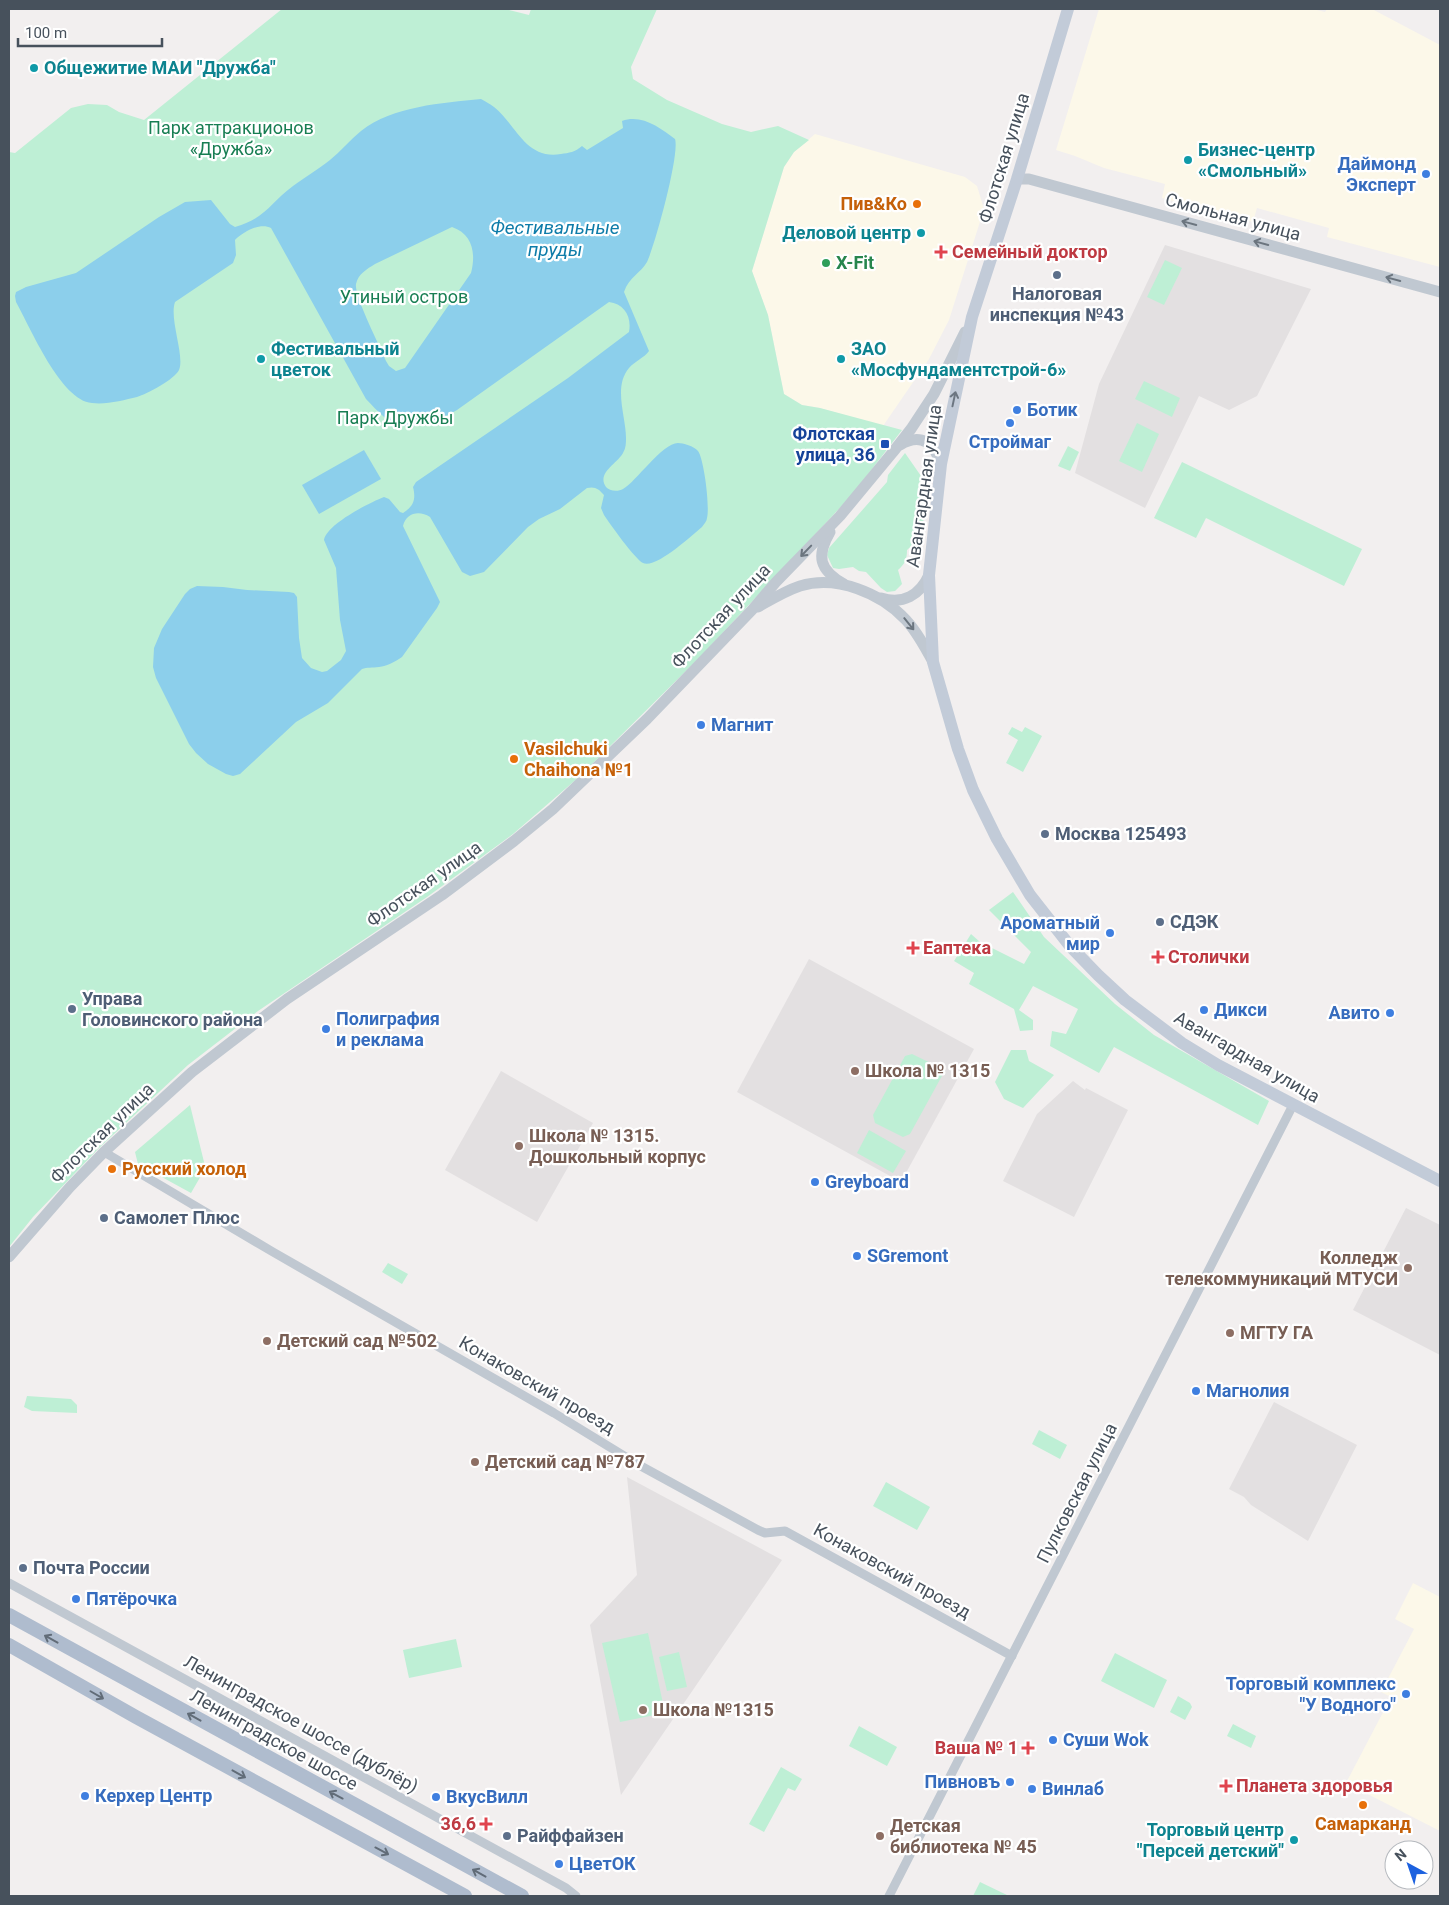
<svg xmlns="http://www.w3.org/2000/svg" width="1449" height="1905" viewBox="0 0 1449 1905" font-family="Roboto,sans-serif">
<rect width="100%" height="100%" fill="#f2efef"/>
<g fill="#fcf8e9">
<polygon points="1099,9 1313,9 1325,12 1327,9 1372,9 1440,45 1440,267 1327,237 1329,228 1257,208 1253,222 1162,198 1165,184 1104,168 1075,156 1056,150"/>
<polygon points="815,134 965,177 977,186 984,209 949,320 929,359 883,426 820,408 802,405 784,394 768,315 752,271 784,167 794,152"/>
<polygon points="1413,1583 1440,1597 1440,1831 1346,1783 1391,1697 1381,1692 1414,1629 1395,1619"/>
</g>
<g fill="#e3e0e1">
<polygon points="1165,245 1311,289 1257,396 1229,410 1199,396 1145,508 1075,473 1099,384"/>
<polygon points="809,959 974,1049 901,1182 737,1092"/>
<polygon points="501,1071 593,1123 537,1222 445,1170"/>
<polygon points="1073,1081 1085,1090 1086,1088 1128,1110 1074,1217 1003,1181 1037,1114"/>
<polygon points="1406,1208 1440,1225 1440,1355 1353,1310"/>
<polygon points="1274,1402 1357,1445 1308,1541 1251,1505 1244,1497 1229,1489"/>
<polygon points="627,1477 782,1560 621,1795 590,1625 637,1575"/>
</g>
<g fill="#beefd5">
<polygon points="282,9 505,9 529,15 531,9 657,9 631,67 633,79 667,100 722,124 751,132 778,126 809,140 794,152 784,167 752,271 768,315 784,394 802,405 820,408 902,430 852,495 701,656 579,777 513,834 427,897 258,1011 188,1065 99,1148 33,1217 9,1247 9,152 15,153 71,108 88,104 107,105 119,112 144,120"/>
<polygon points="1165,260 1182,268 1164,305 1147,297"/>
<polygon points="1144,381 1180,398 1172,417 1135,399"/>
<polygon points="1137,423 1159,434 1142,472 1119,461"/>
<polygon points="1068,446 1079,452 1070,471 1058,466"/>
<path d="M905,453L921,476L927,496L921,537L907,550C907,559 905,564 898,570L902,584L895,591L887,592L881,588L866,572L859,571L853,567L839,569L833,568L827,555L829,548L887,482L888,475Z"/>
<polygon points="1182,462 1362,549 1344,586 1206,518 1196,538 1154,518"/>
<polygon points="1012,727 1022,732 1025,727 1042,736 1023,772 1006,763 1018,740 1008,734"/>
<polygon points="1013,892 1044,937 1115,1004 1154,1035 1269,1101 1258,1125 1114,1047 1099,1073 1050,1046 1052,1031 1066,1034 1078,1009 1033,986 1019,1010 1033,1020 1033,1030 1020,1031 1014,1009 969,984 974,973 954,961 971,934 980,942 1024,964 1031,952 989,910"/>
<polygon points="1011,1050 1026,1050 1029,1061 1054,1075 1023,1108 1004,1099 995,1082"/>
<polygon points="912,1054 941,1068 943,1074 910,1134 903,1137 875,1123 873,1115 905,1056"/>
<polygon points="190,1105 205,1166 206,1167 191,1193 138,1164 135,1152"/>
<polygon points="869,1130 906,1151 893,1173 857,1153"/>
<polygon points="388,1263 408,1274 402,1284 382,1272"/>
<polygon points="27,1396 71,1399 77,1405 77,1413 32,1411 24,1407"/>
<polygon points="1039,1430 1067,1445 1060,1459 1032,1444"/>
<polygon points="886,1482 930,1507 917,1530 873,1506"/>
<polygon points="648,1633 665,1713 620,1722 602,1643"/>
<polygon points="456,1639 462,1667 409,1678 403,1650"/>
<polygon points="679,1652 687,1687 667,1691 659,1657"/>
<polygon points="1115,1653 1167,1680 1154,1708 1101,1681"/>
<polygon points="1178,1696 1190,1703 1192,1707 1185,1720 1170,1712"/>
<polygon points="1233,1724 1256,1736 1251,1748 1227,1736"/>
<polygon points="859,1726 897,1747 887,1766 849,1746"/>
<polygon points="781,1767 802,1779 795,1791 788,1788 764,1832 749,1824"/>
<polygon points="980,1882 1009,1896 973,1896"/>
</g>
<g fill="#8ccfeb" fill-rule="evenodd">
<path d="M481,99C485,101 490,104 494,107C516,124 525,160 561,154C569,153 575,152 582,146L587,150L623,128L622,121C642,114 660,128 675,139C680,154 655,245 647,262C641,273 629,277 624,292L649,351C644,358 635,361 629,368C613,387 626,416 626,438C626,443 626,448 623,453C618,463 596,473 606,487C609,491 618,492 623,489C636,482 662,443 678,443C683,443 694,446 698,451C704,459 710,507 707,518C707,521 704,524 702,527C691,536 656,569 643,563C635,559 610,524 604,515L601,508L604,495C599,489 595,486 587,488L560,509L539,519L528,527L484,572L470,576L462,572L430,517C419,510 406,513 403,526L440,602L437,608L402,657C395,662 387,666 379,667C372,668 367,667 362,669L328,703L296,722L240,774L233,776L226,774L208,764L196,753L189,744L156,678L153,667L154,648L162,629L185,594L190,589L197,586L223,587L247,590L289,592L294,593L297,597L299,638L302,658L311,668L322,672L327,671L341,660L346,651L340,620L336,568L324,540C327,524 369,503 384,497L389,499L400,512L403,513C414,506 416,499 413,487L416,482L568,378L629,332C632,316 624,304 609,302L457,410C435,422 405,436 383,416C377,411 372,405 366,399L271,228C260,222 243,232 235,240L236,255L233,263L175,302C169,319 185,356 179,370C175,379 147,394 137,397C124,400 106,405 92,403C61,401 30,327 16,302L15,296L16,292L26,287L76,273L159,217L185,202L211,200L230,224L235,227C266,218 270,203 293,186C305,177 319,169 330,160C341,151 350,140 361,131C393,106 442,103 481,99ZM452,227C473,234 476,254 471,273L405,368L396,371L389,366L386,361C380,346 354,296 356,284C358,274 367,269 375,264Z"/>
<polygon points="364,450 381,479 319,514 302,485"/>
</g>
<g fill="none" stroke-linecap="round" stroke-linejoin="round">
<g stroke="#c0c8d1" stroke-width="9">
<polyline points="104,1152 273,1252 554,1413 639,1465 758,1530 765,1533 785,1531 1012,1656"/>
<polyline points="9,1583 566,1888 576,1896"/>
<polyline points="889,1896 1293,1105"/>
</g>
<g stroke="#c0c8d1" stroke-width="11">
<polyline points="1017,179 1029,179 1440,292"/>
<path d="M900,445C922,432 934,444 941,464"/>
<path d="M830,532C816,556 819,570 844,584"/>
<path d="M881,598C903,605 920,595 929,575"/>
<path d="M758,607C772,599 785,591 800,586C837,575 881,593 906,620C917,632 925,647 933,662"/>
<polyline points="9,1257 70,1187 104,1152 192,1072 287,999 442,895 514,841 553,809 647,719 752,610 776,582 840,516 893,452 911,429 934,394 965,332"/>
</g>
<polyline stroke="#c2cbd8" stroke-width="12" points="1068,9 1017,179 972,317 941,464 929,575 933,662 958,749 973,790 997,839 1030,895 1070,946 1098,975 1125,1000 1182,1043 1218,1065 1440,1181"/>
<g stroke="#afbcce" stroke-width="14">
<polyline points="9,1615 522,1896"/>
<polyline points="9,1645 136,1717 465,1896"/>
</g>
</g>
<defs><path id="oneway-shaft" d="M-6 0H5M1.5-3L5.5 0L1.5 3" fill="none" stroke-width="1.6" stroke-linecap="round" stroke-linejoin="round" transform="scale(1.25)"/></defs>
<g stroke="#6b757f">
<use href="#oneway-shaft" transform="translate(1189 223) rotate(-165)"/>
<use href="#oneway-shaft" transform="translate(1261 243) rotate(-165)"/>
<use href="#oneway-shaft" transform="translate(1393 279) rotate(-165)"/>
<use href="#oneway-shaft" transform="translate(806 551) rotate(134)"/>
<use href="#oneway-shaft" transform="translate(909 624) rotate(51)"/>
</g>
<use stroke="#6c7681" href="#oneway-shaft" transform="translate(954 399) rotate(-78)"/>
<g stroke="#616c78">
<use href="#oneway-shaft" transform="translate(51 1639) rotate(-151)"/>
<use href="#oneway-shaft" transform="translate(97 1695) rotate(30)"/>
<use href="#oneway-shaft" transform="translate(194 1717) rotate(-151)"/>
<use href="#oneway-shaft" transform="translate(239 1774) rotate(29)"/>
<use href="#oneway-shaft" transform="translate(336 1795) rotate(-152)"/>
<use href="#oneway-shaft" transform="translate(382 1851) rotate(28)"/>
<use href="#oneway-shaft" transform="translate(479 1873) rotate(-151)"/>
</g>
<g fill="#0f9aa8" stroke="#fff" stroke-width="2">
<circle cx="34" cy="68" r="5"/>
<circle cx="1188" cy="160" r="5"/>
<circle cx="921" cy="233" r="5"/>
<circle cx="261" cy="359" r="5"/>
<circle cx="841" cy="359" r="5"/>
<circle cx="1294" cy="1840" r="5"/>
</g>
<g fill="#3f7fe0" stroke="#fff" stroke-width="2">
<circle cx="1426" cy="174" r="5"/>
<circle cx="1017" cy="410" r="5"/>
<circle cx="1010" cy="423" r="5"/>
<circle cx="701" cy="725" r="5"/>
<circle cx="1110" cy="933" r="5"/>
<circle cx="1204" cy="1010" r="5"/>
<circle cx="1390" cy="1013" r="5"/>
<circle cx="326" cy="1029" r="5"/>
<circle cx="815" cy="1182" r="5"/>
<circle cx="857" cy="1256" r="5"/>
<circle cx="1196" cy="1391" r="5"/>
<circle cx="76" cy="1599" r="5"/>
<circle cx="1406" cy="1694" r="5"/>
<circle cx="1053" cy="1740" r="5"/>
<circle cx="1010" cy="1782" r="5"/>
<circle cx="1032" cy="1789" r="5"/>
<circle cx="85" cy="1796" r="5"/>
<circle cx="436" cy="1797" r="5"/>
<circle cx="559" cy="1864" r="5"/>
</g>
<g fill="#e8710a" stroke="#fff" stroke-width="2">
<circle cx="917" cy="204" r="5"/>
<circle cx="514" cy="759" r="5"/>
<circle cx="112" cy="1169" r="5"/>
<circle cx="1363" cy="1805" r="5"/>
</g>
<g fill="#e0444e" stroke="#fff" stroke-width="2">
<path d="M938.5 244.5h5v5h5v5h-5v5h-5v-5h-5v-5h5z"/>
<path d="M910.5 940.5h5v5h5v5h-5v5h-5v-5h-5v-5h5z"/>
<path d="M1155.5 949.5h5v5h5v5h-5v5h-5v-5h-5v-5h5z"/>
<path d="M1025.5 1740.5h5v5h5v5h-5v5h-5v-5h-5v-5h5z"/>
<path d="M1223.5 1778.5h5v5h5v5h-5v5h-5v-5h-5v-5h5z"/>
<path d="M483.5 1816.5h5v5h5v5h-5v5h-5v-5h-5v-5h5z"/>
</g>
<circle fill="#2e9e5b" stroke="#fff" stroke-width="2" cx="826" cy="263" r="5"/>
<g fill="#5c6f8a" stroke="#fff" stroke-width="2">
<circle cx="1057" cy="275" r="5"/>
<circle cx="1045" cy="834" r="5"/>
<circle cx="1160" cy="922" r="5"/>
<circle cx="72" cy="1009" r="5"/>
<circle cx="104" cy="1218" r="5"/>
<circle cx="23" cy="1568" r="5"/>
<circle cx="507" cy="1836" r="5"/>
</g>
<rect fill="#1a4fb4" stroke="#fff" stroke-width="2" x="880" y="439" width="10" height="10" rx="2.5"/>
<g fill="#8d6e63" stroke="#fff" stroke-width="2">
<circle cx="855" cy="1071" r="5"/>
<circle cx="519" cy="1146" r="5"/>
<circle cx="1408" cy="1268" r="5"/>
<circle cx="1230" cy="1333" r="5"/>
<circle cx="267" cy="1341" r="5"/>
<circle cx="475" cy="1462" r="5"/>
<circle cx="643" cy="1710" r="5"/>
<circle cx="880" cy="1836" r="5"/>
</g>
<g text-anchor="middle" stroke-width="4.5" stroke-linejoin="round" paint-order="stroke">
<g font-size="18" font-weight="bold" fill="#0d838f" stroke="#fff" text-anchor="start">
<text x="44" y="74">Общежитие МАИ "Дружба"</text>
<text x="1198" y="156">Бизнес-центр<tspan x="1198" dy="21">«Смольный»</tspan></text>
<text x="911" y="239" text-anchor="end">Деловой центр</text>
<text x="271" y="355">Фестивальный<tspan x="271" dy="21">цветок</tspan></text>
<text x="851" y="355">ЗАО<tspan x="851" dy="21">«Мосфундаментстрой-6»</tspan></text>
<text x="1284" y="1836" text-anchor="end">Торговый центр<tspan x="1284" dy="21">"Персей детский"</tspan></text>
</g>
<g font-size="18" fill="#187e53" stroke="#fff">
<text x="231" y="134">Парк аттракционов<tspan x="231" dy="21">«Дружба»</tspan></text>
<text x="404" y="303">Утиный остров</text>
<text x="395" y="424">Парк Дружбы</text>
</g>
<g font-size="18" fill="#47515c" stroke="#fff">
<text transform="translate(1004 158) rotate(-73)" y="6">Флотская улица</text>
<text transform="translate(1233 217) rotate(15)" y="6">Смольная улица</text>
<text transform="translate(924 486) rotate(-82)" y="6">Авангардная улица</text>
<text transform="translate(721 616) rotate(-47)" y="6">Флотская улица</text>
<text transform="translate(424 884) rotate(-35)" y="6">Флотская улица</text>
<text transform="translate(1247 1057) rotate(30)" y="6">Авангардная улица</text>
<text transform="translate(102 1133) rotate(-44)" y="6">Флотская улица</text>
<text transform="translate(537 1385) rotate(30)" y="6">Конаковский проезд</text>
<text transform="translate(1077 1493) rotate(-63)" y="6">Пулковская улица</text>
<text transform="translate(892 1571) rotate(29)" y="6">Конаковский проезд</text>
<text transform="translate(301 1724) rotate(29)" y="6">Ленинградское шоссе (дублёр)</text>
<text transform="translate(274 1740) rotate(29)" y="6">Ленинградское шоссе</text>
</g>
<g font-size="18" font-weight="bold" fill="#366cbe" stroke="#fff" text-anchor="start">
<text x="1416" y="170" text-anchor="end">Даймонд<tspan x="1416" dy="21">Эксперт</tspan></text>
<text x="1027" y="416">Ботик</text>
<text x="1010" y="448" text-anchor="middle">Строймаг</text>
<text x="711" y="731">Магнит</text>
<text x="1100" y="929" text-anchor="end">Ароматный<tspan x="1100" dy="21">мир</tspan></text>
<text x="1214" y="1016">Дикси</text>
<text x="1380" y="1019" text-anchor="end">Авито</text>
<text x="336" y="1025">Полиграфия<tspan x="336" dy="21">и реклама</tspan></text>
<text x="825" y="1188">Greyboard</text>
<text x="867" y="1262">SGremont</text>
<text x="1206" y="1397">Магнолия</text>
<text x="86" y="1605">Пятёрочка</text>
<text x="1396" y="1690" text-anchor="end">Торговый комплекс<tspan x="1396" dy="21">"У Водного"</tspan></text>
<text x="1063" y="1746">Суши Wok</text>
<text x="1000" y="1788" text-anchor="end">Пивновъ</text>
<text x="1042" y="1795">Винлаб</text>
<text x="95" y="1802">Керхер Центр</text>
<text x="446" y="1803">ВкусВилл</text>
<text x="569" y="1870">ЦветОК</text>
</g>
<g font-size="18" font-weight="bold" fill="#c56008" stroke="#fff" text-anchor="start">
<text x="907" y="210" text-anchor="end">Пив&amp;Ко</text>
<text x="524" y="755">Vasilchuki<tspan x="524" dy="21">Chaihona №1</tspan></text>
<text x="122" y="1175">Русский холод</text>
<text x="1363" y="1830" text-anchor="middle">Самарканд</text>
</g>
<g font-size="18" font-weight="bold" fill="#be3a42" stroke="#fff" text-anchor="start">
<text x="952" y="258">Семейный доктор</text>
<text x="923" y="954">Еаптека</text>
<text x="1168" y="963">Столички</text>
<text x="1018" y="1754" text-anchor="end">Ваша № 1</text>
<text x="1236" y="1792">Планета здоровья</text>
<text x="476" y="1830" text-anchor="end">36,6</text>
</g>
<g font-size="18" font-weight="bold" fill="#27864d" stroke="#fff" text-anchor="start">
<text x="836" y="269">X-Fit</text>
</g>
<g font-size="18" font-weight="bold" fill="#4e5e75" stroke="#fff" text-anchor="start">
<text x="1057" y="300" text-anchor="middle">Налоговая<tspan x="1057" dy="21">инспекция №43</tspan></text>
<text x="1055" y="840">Москва 125493</text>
<text x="1170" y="928">СДЭК</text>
<text x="82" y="1005">Управа<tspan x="82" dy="21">Головинского района</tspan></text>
<text x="114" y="1224">Самолет Плюс</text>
<text x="33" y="1574">Почта России</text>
<text x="517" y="1842">Райффайзен</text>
</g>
<g font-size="18" font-weight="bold" fill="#164399" stroke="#fff" text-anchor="end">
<text x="875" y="440">Флотская<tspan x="875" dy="21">улица, 36</tspan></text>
</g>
<g font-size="18" font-weight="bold" fill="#785e54" stroke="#fff" text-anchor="start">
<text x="865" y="1077">Школа № 1315</text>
<text x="529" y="1142">Школа № 1315.<tspan x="529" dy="21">Дошкольный корпус</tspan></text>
<text x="1398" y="1264" text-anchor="end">Колледж<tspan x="1398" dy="21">телекоммуникаций МТУСИ</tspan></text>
<text x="1240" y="1339">МГТУ ГА</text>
<text x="277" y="1347">Детский сад №502</text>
<text x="485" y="1468">Детский сад №787</text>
<text x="653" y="1716">Школа №1315</text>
<text x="890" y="1832">Детская<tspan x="890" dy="21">библиотека № 45</tspan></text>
</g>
<g font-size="19" font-style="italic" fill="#0e7ca9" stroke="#fff">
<text x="555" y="234">Фестивальные<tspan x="555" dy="22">пруды</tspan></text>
</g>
</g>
<rect width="1449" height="1905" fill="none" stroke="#47515c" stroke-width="20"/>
<g transform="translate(1409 1865) rotate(320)"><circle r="24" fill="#ffffff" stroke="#b5b9be"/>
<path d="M0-4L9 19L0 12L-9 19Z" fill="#1c61df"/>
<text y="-8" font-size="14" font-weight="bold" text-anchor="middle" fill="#47515c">N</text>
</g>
<path d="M18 38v8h144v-8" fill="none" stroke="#47515c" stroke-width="2.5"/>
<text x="25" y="38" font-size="15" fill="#47515c" stroke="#ffffff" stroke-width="4" paint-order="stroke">100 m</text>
</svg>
